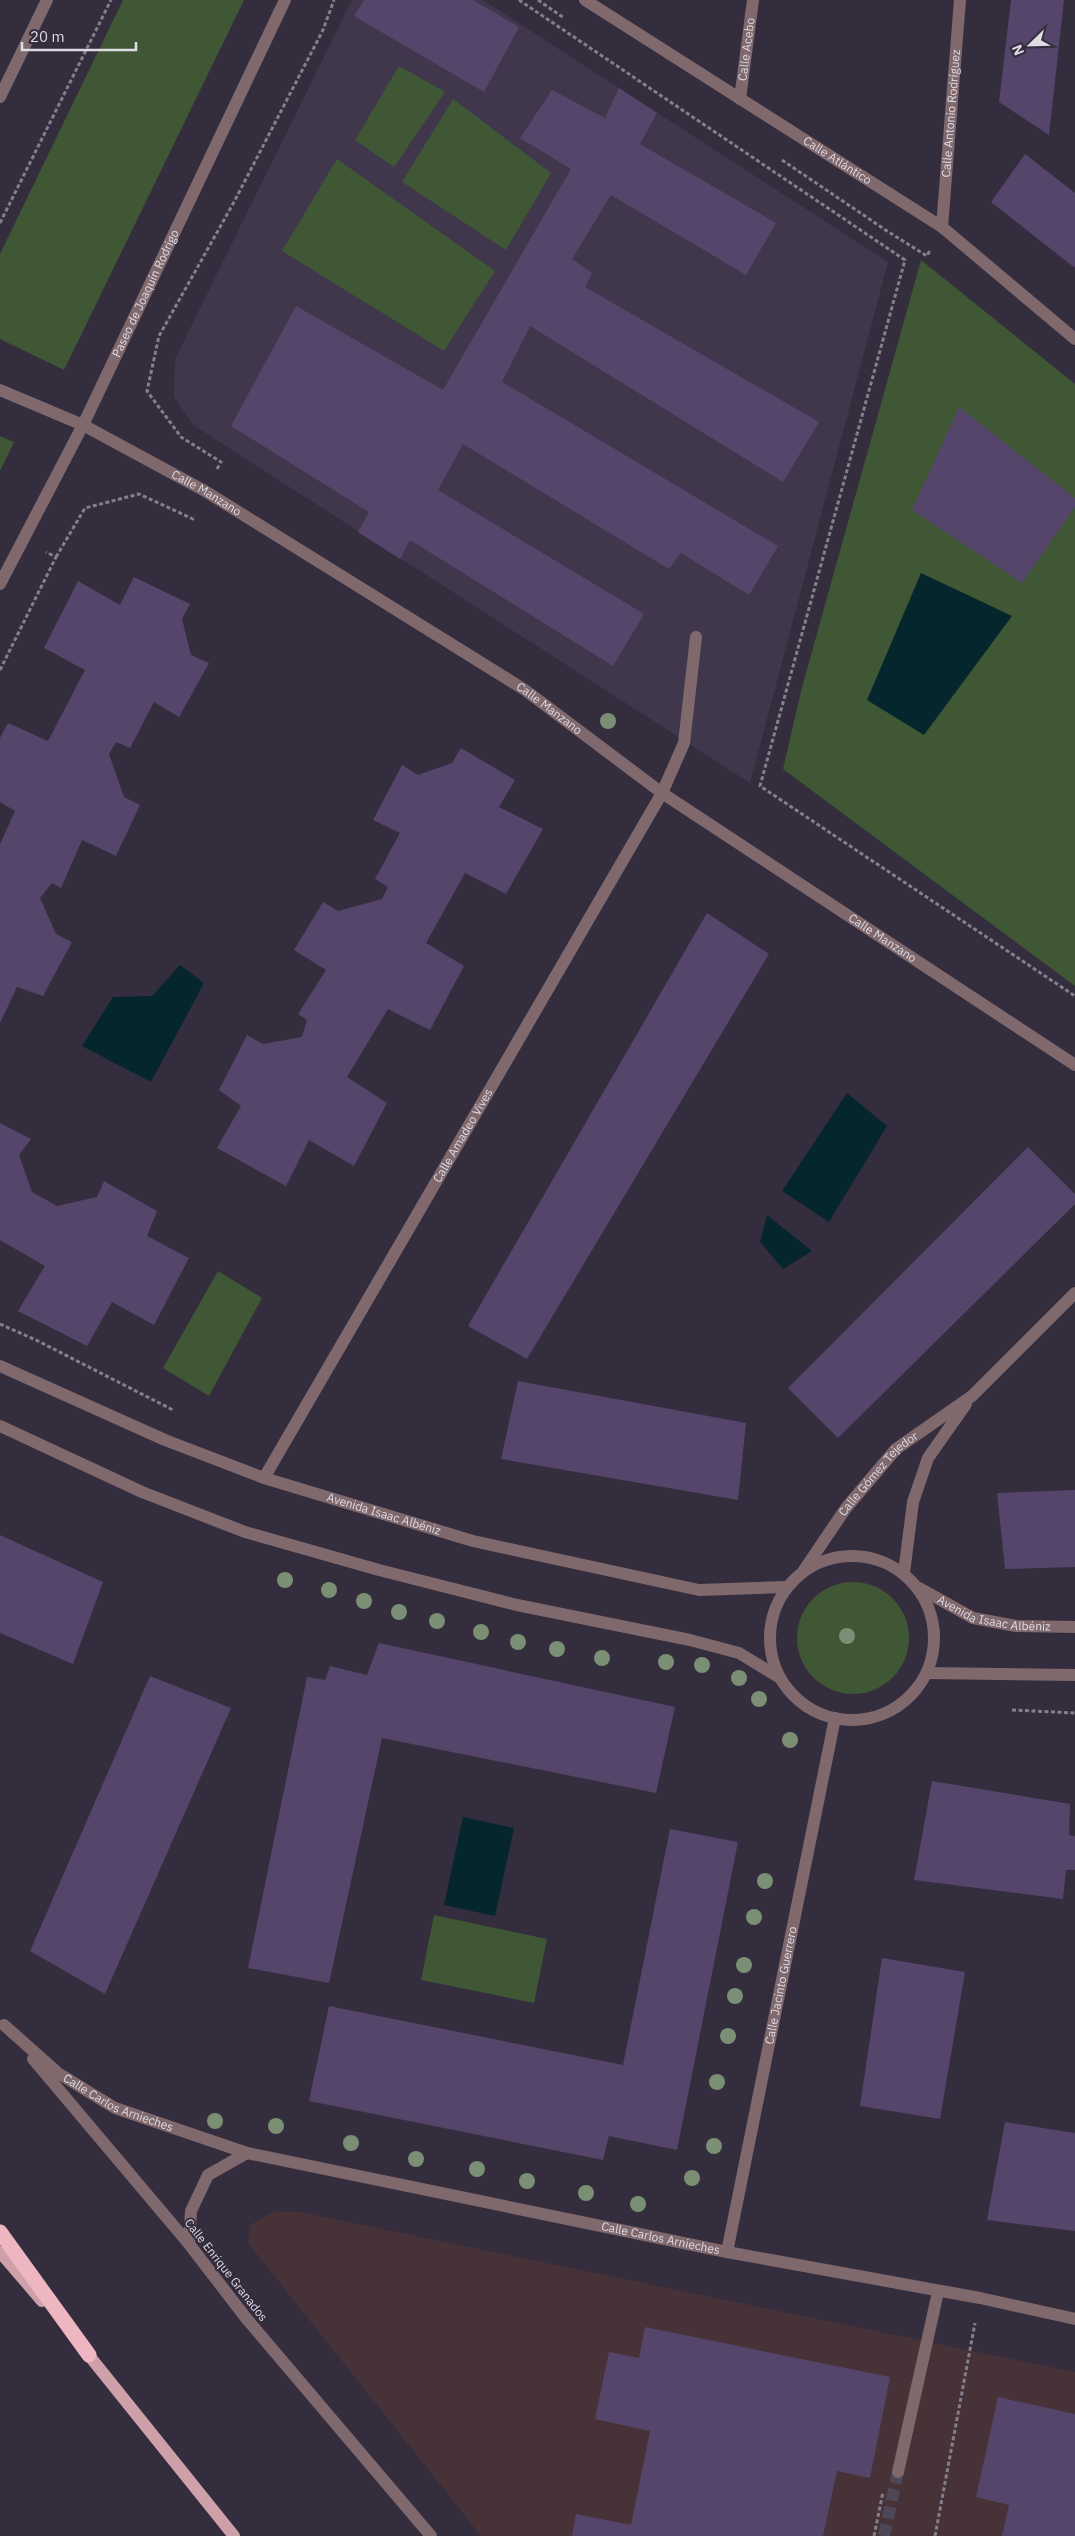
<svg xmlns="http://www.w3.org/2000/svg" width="1075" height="2536" viewBox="0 0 1075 2536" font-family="'IBM Plex Sans',sans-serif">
<rect width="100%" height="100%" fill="#342d3e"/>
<polygon fill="#463237" points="275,2211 300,2212 1075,2372 1075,2536 481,2536 248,2243 250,2225"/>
<polygon fill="#40374d" points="352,0 483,0 888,262 750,783 193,425 174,397 175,359"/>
<g fill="#3f5734">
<polygon points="123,0 244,0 64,370 0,339 0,254"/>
<polygon points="399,66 445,92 394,167 355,140"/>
<polygon points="453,99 551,173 506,250 402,182"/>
<polygon points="337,159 495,271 444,351 282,251"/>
<polygon points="921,260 1075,384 1075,986 783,769 801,691"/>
<polygon points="0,436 14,442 0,471"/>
<polygon points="218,1271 262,1298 209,1396 163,1368"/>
<circle cx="853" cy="1638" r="56"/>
<polygon points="434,1915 547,1939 534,2003 421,1980"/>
</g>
<g fill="#05262d">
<polygon points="921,573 1012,616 924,735 867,700"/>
<polygon points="180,965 204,983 151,1082 82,1046 113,997 152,996"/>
<polygon points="847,1093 887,1126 829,1222 782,1191"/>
<polygon points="767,1215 812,1251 783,1269 760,1242"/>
<polygon points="463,1817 514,1828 495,1916 444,1905"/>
</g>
<g fill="#55456b">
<polygon points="364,0 473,0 519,27 484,92 354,16"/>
<polygon points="1011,0 1064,0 1049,135 999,102"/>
<polygon points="619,88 657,113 640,144 776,223 746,275 611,195 572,259 592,273 585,287 819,422 783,482 530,326 502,382 778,546 749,595 681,553 669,569 463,444 438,490 644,614 613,666 410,540 400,559 358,532 369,512 231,426 296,306 443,390 571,169 520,138 552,90 605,118"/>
<polygon points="1025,154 1075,193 1075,268 991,202"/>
<polygon points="959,407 1075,498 1075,507 1022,583 912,510"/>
<polygon points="134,577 190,604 182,619 191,655 209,663 179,717 154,702 130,748 116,742 109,754 124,797 140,805 116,856 82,840 61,888 52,883 40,898 56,934 72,942 43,996 17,987 0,1023 0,844 15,811 0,802 0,738 8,723 48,741 85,670 44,648 78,581 120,605"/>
<polygon points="461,748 515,780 499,807 543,829 506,894 465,873 426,943 464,966 430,1030 388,1009 347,1077 387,1103 354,1166 309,1140 286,1186 217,1148 241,1106 219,1090 247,1035 263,1044 302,1037 307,1020 298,1014 326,970 294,950 323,902 338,911 382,899 388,887 375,879 400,833 373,820 402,765 418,775 452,763"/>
<polygon points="707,913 769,954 527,1359 468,1326"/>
<polygon points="0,1123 31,1139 19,1155 32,1192 57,1206 97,1197 104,1181 157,1211 147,1236 189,1258 154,1325 112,1302 87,1346 18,1311 45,1266 0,1240"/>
<polygon points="1028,1147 1075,1194 1075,1204 838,1438 788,1388"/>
<polygon points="518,1381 746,1423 738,1500 501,1459"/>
<polygon points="1075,1490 1075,1567 1005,1569 997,1493"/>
<polygon points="0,1535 103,1582 73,1664 0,1633"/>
<polygon points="379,1643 675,1707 656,1793 382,1738 329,1983 248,1968 307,1677 325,1680 330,1666 367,1675"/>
<polygon points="150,1676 231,1708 105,1994 30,1951"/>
<polygon points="932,1781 1070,1804 1069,1835 1075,1836 1075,1870 1066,1870 1063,1899 914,1880"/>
<polygon points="670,1829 738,1842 677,2150 609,2136 603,2160 309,2101 329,2006 623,2065"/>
<polygon points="882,1958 965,1972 940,2119 860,2106"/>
<polygon points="1005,2122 1075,2133 1075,2231 987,2220"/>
<polygon points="645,2327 890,2377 870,2478 837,2471 823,2536 572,2536 576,2514 631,2525 650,2431 595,2419 609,2352 639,2358"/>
<polygon points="998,2397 1075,2414 1075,2536 1002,2536 1009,2505 976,2497"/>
</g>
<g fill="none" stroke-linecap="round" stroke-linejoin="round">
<polyline stroke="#4e4757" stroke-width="12" stroke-dasharray="12 6" stroke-linecap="butt" points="884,2536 898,2472"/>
<g stroke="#847f8d" stroke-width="3" stroke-dasharray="4 2.5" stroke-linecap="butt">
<polyline points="519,0 905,260 760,786 1075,996"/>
<polyline points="538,0 564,18"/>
<polyline points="782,160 887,231 927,256 930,250"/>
<polyline points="0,223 111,0"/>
<polyline points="217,469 221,462 181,437 147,391 159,336 234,202 323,30 334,0"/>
<polyline points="56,557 85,508 139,494 193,519 195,516"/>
<polyline points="0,670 56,557 46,552"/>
<polyline points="0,1324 38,1341 173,1410"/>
<polyline points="1012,1710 1075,1713"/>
<polyline points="874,2536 883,2492"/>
<polyline points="935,2536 975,2323"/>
</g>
<g stroke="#80696d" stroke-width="12">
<path id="s1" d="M585,0L942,227L1075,339"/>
<polyline points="0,97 47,0"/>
<path id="s2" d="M740,99L753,0"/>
<path id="s3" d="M942,227L960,0"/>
<path id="s4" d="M0,390L83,425L205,491L525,690L662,793L1075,1065"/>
<path id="s5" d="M0,584L83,425L285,0"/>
<path id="s6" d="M0,1366L165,1440L264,1478L473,1541L699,1590L786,1587"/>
<polyline points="0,1426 142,1492 245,1532 379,1570 517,1605 690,1640 739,1653 780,1678"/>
<path id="s7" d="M264,1478L662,793L684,743L696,637"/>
<circle cx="852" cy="1638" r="82"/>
<path id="s8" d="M804,1570L846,1508L896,1449L972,1396L1075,1293"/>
<polyline points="904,1573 913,1502 928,1458 966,1404"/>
<path id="s9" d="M919,1588L973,1618L1016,1626L1075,1627"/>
<polyline points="927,1673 1075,1675"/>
<path id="s10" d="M4,2025L58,2073L115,2108L247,2153L727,2252L980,2298L1075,2319"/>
<polyline points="33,2059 189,2244 246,2318 431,2536"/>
<polyline points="189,2244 191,2211 208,2175 247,2153"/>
<path id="s11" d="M727,2252L835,1718"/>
<polyline points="898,2472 938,2292"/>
</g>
<g stroke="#cea0a9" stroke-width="12">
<polyline points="0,2252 42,2301"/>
<polyline points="83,2348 234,2536"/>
</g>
<polyline stroke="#edb6c0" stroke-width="15" points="0,2232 89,2355"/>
</g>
<g fill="#7a8f74">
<circle cx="608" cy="721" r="8"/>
<circle cx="285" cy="1580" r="8"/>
<circle cx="329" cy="1590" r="8"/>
<circle cx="364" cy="1601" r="8"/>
<circle cx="399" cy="1612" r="8"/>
<circle cx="437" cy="1621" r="8"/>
<circle cx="481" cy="1632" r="8"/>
<circle cx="847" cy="1636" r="8"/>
<circle cx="518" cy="1642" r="8"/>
<circle cx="557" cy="1649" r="8"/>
<circle cx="602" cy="1658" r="8"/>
<circle cx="666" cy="1662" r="8"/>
<circle cx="702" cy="1665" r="8"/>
<circle cx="739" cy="1678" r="8"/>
<circle cx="759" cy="1699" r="8"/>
<circle cx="790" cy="1740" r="8"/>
<circle cx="765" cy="1881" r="8"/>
<circle cx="754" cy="1917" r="8"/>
<circle cx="744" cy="1965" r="8"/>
<circle cx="735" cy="1996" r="8"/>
<circle cx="728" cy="2036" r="8"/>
<circle cx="717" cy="2082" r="8"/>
<circle cx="215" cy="2121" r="8"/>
<circle cx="276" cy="2126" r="8"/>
<circle cx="351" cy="2143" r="8"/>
<circle cx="714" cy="2146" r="8"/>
<circle cx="416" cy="2159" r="8"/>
<circle cx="477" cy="2169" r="8"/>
<circle cx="692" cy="2178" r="8"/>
<circle cx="527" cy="2181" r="8"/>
<circle cx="586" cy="2193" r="8"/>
<circle cx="638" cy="2204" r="8"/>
</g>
<g text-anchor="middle" stroke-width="4" stroke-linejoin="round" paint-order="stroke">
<g font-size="12" fill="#dedbe5" stroke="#342d3e">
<text dy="4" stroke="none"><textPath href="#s2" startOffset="50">Calle Acebo</textPath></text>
<text dy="4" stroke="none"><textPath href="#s3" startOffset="114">Calle Antonio Rodríguez</textPath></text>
<text dy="4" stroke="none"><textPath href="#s1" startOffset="299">Calle Atlántico</textPath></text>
<text dy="4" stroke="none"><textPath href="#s5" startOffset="325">Paseo de Joaquín Rodrigo</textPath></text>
<text dy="4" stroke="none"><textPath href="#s4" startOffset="231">Calle Manzano</textPath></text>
<text dy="4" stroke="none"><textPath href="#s4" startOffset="636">Calle Manzano</textPath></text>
<text dy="4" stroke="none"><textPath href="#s4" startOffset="1041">Calle Manzano</textPath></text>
<text dy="4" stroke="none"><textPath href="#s7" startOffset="396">Calle Amadeo Vives</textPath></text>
<text dy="4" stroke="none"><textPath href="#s8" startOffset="122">Calle Gómez Tejedor</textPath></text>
<text dy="4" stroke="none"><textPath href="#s6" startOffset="412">Avenida Isaac Albéniz</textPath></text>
<text dy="4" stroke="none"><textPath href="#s9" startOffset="81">Avenida Isaac Albéniz</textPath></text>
<text dy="4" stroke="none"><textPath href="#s11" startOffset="272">Calle Jacinto Guerrero</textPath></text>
<text dy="4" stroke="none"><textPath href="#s10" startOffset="140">Calle Carlos Arnieches</textPath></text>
<text dy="4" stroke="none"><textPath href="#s10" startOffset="701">Calle Carlos Arnieches</textPath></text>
<text transform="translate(226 2270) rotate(52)" y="4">Calle Enrique Granados</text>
</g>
</g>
<g transform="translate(1030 45) rotate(247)" stroke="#342d3e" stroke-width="4" paint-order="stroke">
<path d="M0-4L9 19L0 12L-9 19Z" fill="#dedbe5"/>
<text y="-8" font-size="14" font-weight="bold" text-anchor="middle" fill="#dedbe5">N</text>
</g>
<path d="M22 42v8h114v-8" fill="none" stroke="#dedbe5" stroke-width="2.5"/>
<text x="30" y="42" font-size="15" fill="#dedbe5" stroke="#342d3e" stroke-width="4" paint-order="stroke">20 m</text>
</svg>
